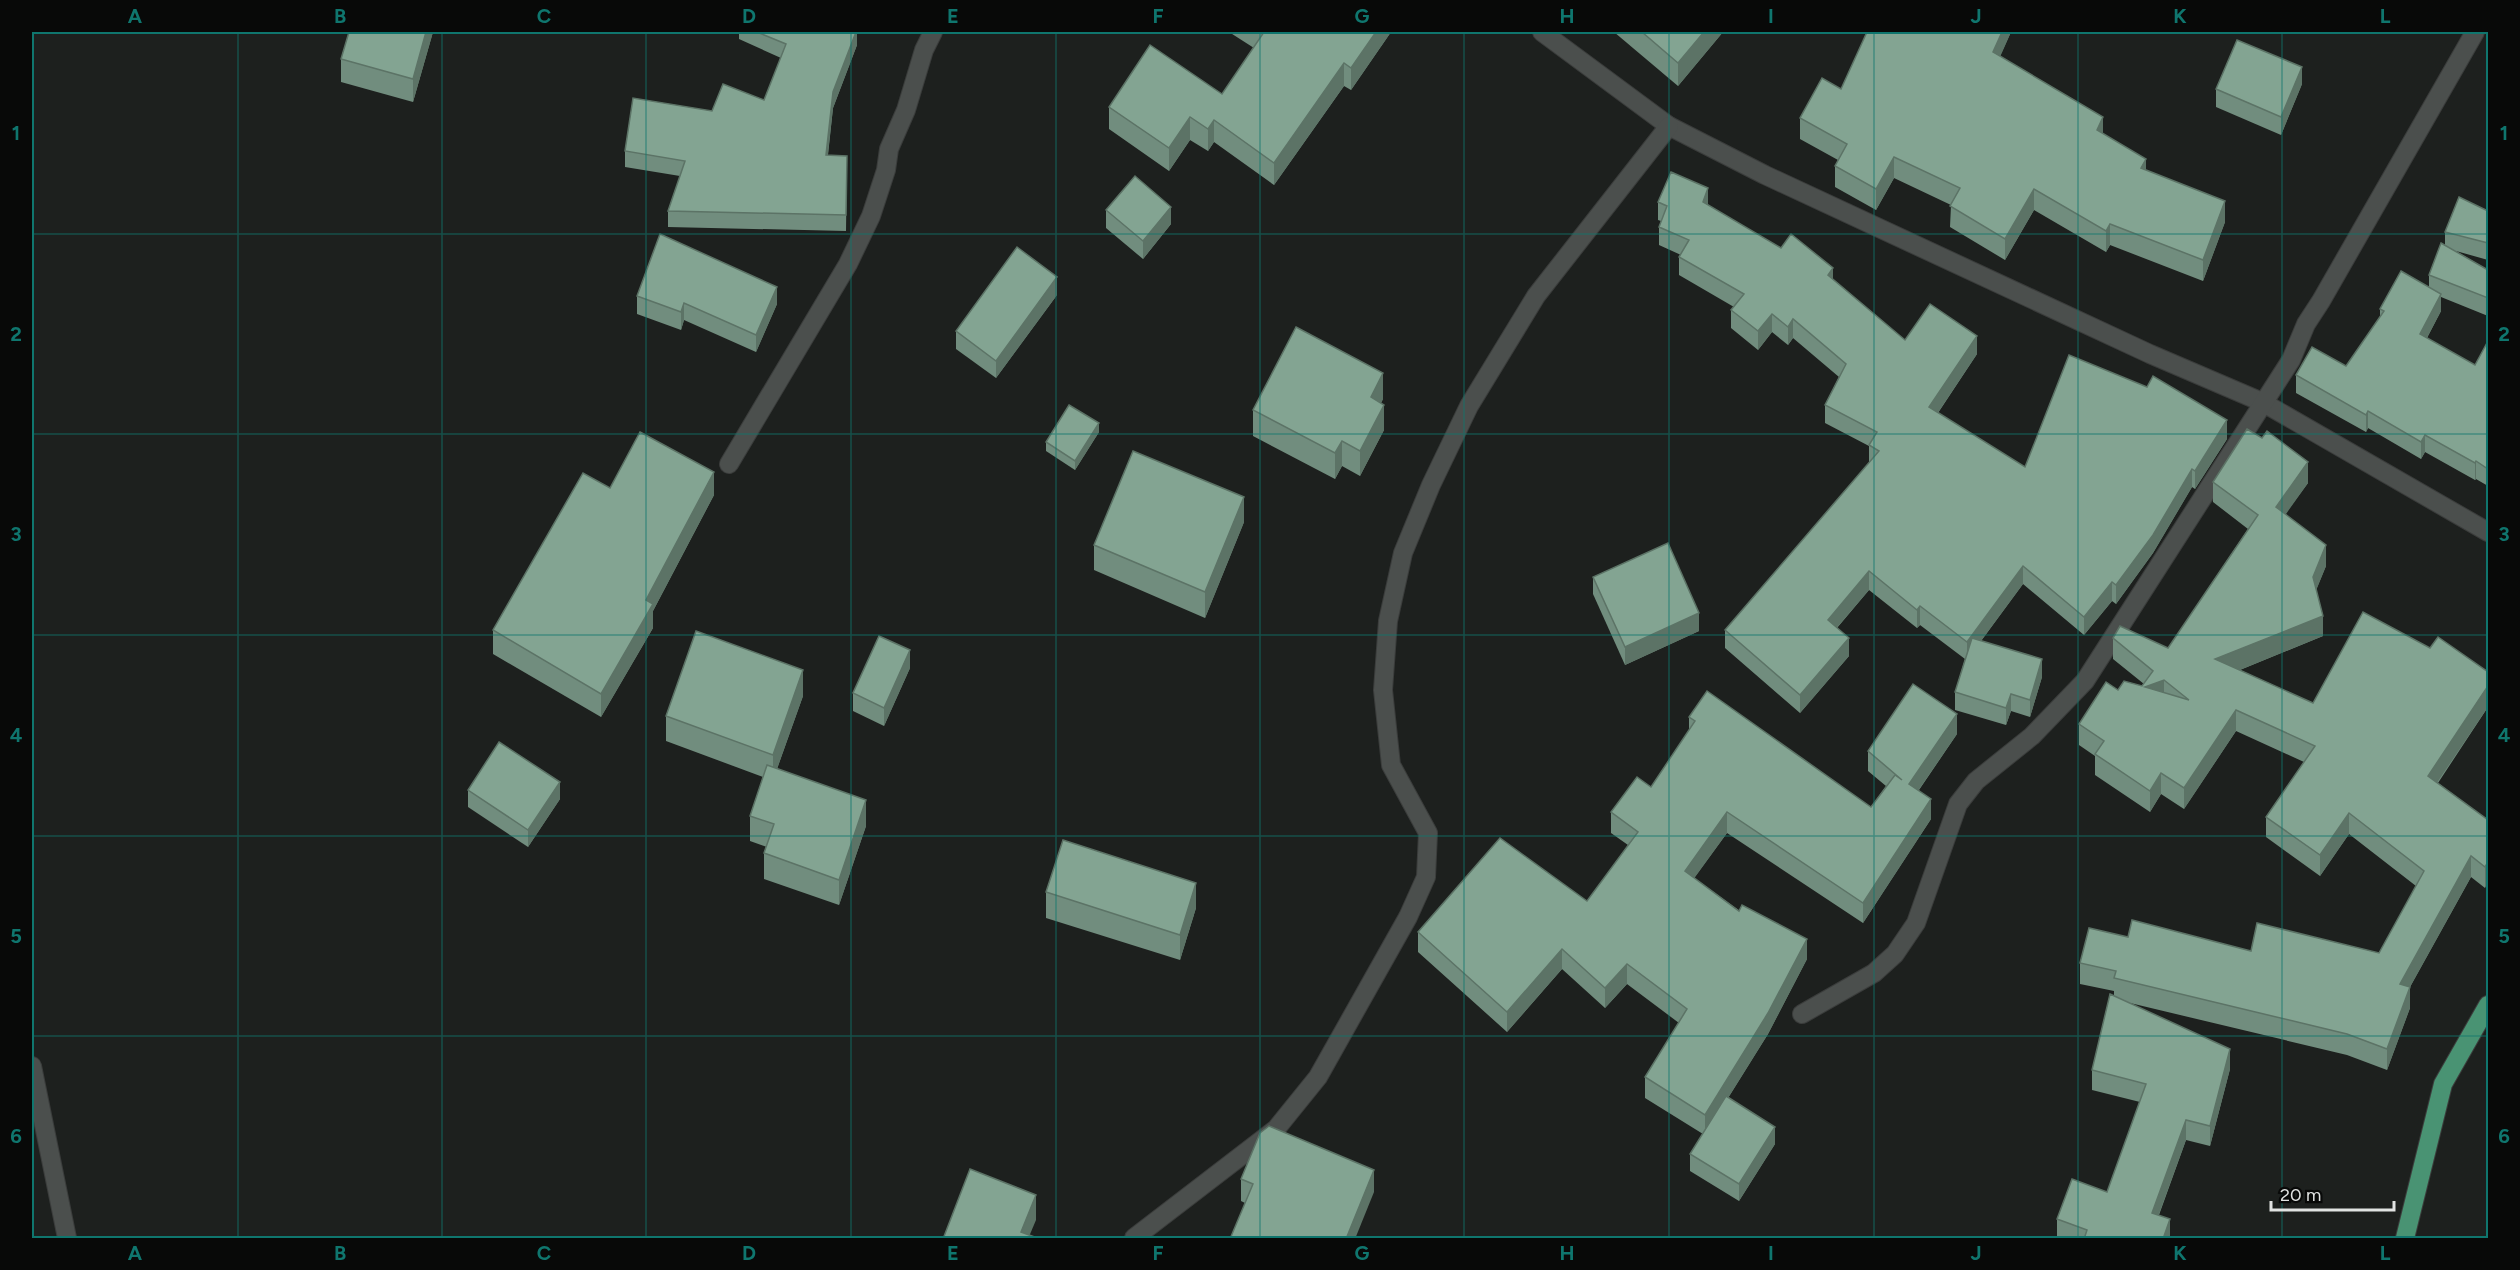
<svg xmlns="http://www.w3.org/2000/svg" width="2520" height="1270" viewBox="0 0 2520 1270" font-family="Figtree,sans-serif">
<rect width="100%" height="100%" fill="#1d201e"/>
<g fill="none" stroke-linecap="round" stroke-linejoin="round">
<g stroke="#3b3d3c" stroke-width="20">
<g id="street">
<polyline points="1542,32 1669,126 1765,175 2150,354 2262,402 2488,532"/>
<polyline points="729,464 848,264 871,216 886,170 889,149 906,110 924,50 933,32"/>
<polyline points="1802,1014 1874,973 1895,954 1916,923 1958,804 1976,781 2032,736 2085,681 2291,360 2306,324 2321,301 2475,32"/>
<polyline points="32,1066 67,1238"/>
<polyline points="1134,1238 1276,1129 1318,1077 1408,917 1426,877 1428,833 1391,765 1383,690 1388,621 1403,553 1431,485 1469,406 1536,296 1669,126"/>
</g>
</g>
<g stroke="#3b3d3c" stroke-width="20">
<polyline id="primary" points="2405,1238 2443,1084 2488,1005"/>
</g>
<use href="#street" stroke="#4b4f4d" stroke-width="18"/>
<use href="#primary" stroke="#499373" stroke-width="18"/>
</g>
<g fill="#718d7e">
<polygon points="349,32 433,32 413,102 341,82 341,59"/>
<polygon points="739,32 857,32 857,45 833,108 828,155 847,156 846,231 668,227 668,211 680,176 625,167 625,151 712,111 764,100 781,58 739,39"/>
<polygon points="1229,32 1391,32 1351,90 1344,86 1274,185 1214,142 1208,151 1190,140 1169,171 1109,129 1109,107 1222,94 1254,48"/>
<polygon points="1614,32 1723,32 1678,86"/>
<polygon points="1867,32 2011,32 2000,56 2103,133 2146,171 2225,222 2203,281 2110,245 2106,252 2034,210 2005,260 1950,227 1951,205 1894,178 1876,210 1835,187 1835,166 1838,160 1800,139 1800,118 1841,89"/>
<polygon points="2302,84 2281,135 2216,107 2216,89"/>
<polygon points="1658,202 1708,206 1833,280 1905,340 1977,354 1938,413 2025,467 2227,439 2195,489 2192,487 2153,553 2116,604 2112,601 2084,635 2023,584 1981,641 2042,677 2030,717 2011,711 2006,725 1955,710 1955,692 1965,659 1920,625 1917,628 1869,590 1837,628 1849,656 1800,713 1725,648 1725,630 1869,463 1869,446 1825,423 1825,405 1839,377 1793,338 1788,345 1772,332 1758,350 1731,328 1731,310 1734,307 1679,275 1679,257 1681,255 1659,245 1659,227 1661,221 1658,220"/>
<polygon points="1106,210 1171,224 1143,259 1106,228"/>
<polygon points="2488,211 2488,260 2456,251 2488,270 2488,316 2441,297 2441,311 2427,338 2475,365 2488,341 2488,486 2476,479 2475,480 2425,452 2421,459 2368,428 2366,432 2296,393 2296,375 2346,366 2380,317 2380,309 2429,287 2429,275 2445,246 2445,232"/>
<polygon points="1057,295 996,378 956,349 956,331"/>
<polygon points="637,296 777,304 756,352 684,320 681,330 637,314"/>
<polygon points="1383,399 1381,403 1384,430 1360,476 1342,466 1335,479 1253,436 1253,410"/>
<polygon points="1099,432 1075,470 1046,451 1046,442"/>
<polygon points="2213,482 2308,483 2285,514 2326,566 2316,590 2323,636 2240,670 2313,703 2488,707 2438,783 2488,820 2485,888 2471,877 2410,987 2410,1008 2387,1070 2347,1055 2130,1003 2230,1069 2210,1146 2186,1140 2159,1215 2170,1239 2057,1239 2057,1219 2107,1192 2140,1102 2092,1090 2092,1070 2114,995 2114,991 2080,984 2080,963 2128,937 2251,951 2379,953 2416,886 2349,834 2320,876 2266,837 2266,817 2304,762 2236,731 2184,809 2161,794 2150,812 2095,775 2095,756 2079,745 2079,724 2118,690 2142,686 2144,684 2113,659 2113,638 2168,648 2248,529 2213,502"/>
<polygon points="610,488 714,495 653,611 653,628 601,717 493,654 493,630"/>
<polygon points="1244,522 1205,618 1094,570 1094,545"/>
<polygon points="1593,577 1699,631 1625,665 1593,594"/>
<polygon points="910,668 884,726 853,711 853,693"/>
<polygon points="803,696 777,769 866,826 839,905 764,879 764,853 767,847 750,841 750,816 763,777 666,741 666,716"/>
<polygon points="1689,717 1871,807 1886,786 1868,771 1868,751 1957,734 1919,790 1931,819 1863,923 1727,833 1694,878 1807,959 1768,1034 1728,1098 1775,1144 1739,1201 1690,1171 1690,1154 1703,1134 1645,1098 1645,1077 1679,1023 1627,984 1605,1008 1562,969 1507,1032 1418,952 1418,932 1587,901 1628,845 1611,833 1611,812 1651,787 1689,730"/>
<polygon points="468,790 560,799 528,847 468,807"/>
<polygon points="1046,892 1196,908 1180,960 1046,918"/>
<polygon points="1241,1179 1374,1192 1245,1203 1241,1201"/>
<polygon points="2488,1195 2488,1232 2487,1231 2487,1199"/>
</g>
<g fill="#5c7366">
<polygon points="426,32 433,32 413,102 413,79"/>
<polygon points="856,32 857,32 857,45 833,108 826,171 826,155 833,92"/>
<polygon points="1376,32 1391,32 1351,90 1351,68"/>
<polygon points="1704,32 1723,32 1678,86 1678,63"/>
<polygon points="2002,32 2011,32 1993,73 1993,52"/>
<polygon points="1344,63 1344,86 1274,185 1274,163"/>
<polygon points="2302,67 2302,84 2281,135 2281,117"/>
<polygon points="1190,117 1190,140 1169,171 1169,148"/>
<polygon points="2103,117 2103,138 2097,130"/>
<polygon points="1214,120 1214,142 1208,151 1208,129"/>
<polygon points="1894,157 1894,178 1876,210 1876,189"/>
<polygon points="2146,159 2146,180 2141,168"/>
<polygon points="1708,188 1708,206 1703,202"/>
<polygon points="2034,189 2034,210 2005,260 2005,239"/>
<polygon points="2225,201 2225,222 2203,281 2203,260"/>
<polygon points="1171,207 1171,224 1143,259 1143,241"/>
<polygon points="2110,224 2110,245 2106,252 2106,231"/>
<polygon points="1833,268 1833,287 1828,275"/>
<polygon points="1057,277 1057,295 996,378 996,361"/>
<polygon points="777,287 777,304 756,352 756,335"/>
<polygon points="2441,294 2441,311 2420,351 2420,334"/>
<polygon points="684,303 684,320 681,330 681,312"/>
<polygon points="1772,314 1772,332 1758,350 1758,331"/>
<polygon points="1793,319 1793,338 1788,345 1788,327"/>
<polygon points="1977,336 1977,354 1929,426 1929,407"/>
<polygon points="1383,373 1383,399 1371,422 1371,397"/>
<polygon points="1384,405 1384,430 1360,476 1360,451"/>
<polygon points="2368,411 2368,428 2366,432 2366,415"/>
<polygon points="2227,420 2227,439 2195,489 2195,471"/>
<polygon points="1099,423 1099,432 1075,470 1075,461"/>
<polygon points="2425,435 2425,452 2421,459 2421,442"/>
<polygon points="1342,441 1342,466 1335,479 1335,453"/>
<polygon points="2476,461 2476,479 2475,480 2475,463"/>
<polygon points="2308,462 2308,483 2276,528 2276,507"/>
<polygon points="2192,469 2192,487 2153,553 2116,604 2116,585"/>
<polygon points="714,472 714,495 653,611 653,628 601,717 601,694 646,600"/>
<polygon points="1244,497 1244,522 1205,618 1205,592"/>
<polygon points="2326,545 2326,566 2313,598 2313,577"/>
<polygon points="2023,566 2023,584 1967,660 1967,642"/>
<polygon points="1869,571 1869,590 1828,638 1828,620"/>
<polygon points="2112,582 2112,601 2084,635 2084,617"/>
<polygon points="1920,606 1920,625 1917,628 1917,610"/>
<polygon points="1699,613 1699,631 1625,665 1625,647"/>
<polygon points="2323,616 2323,636 2215,680 2215,659"/>
<polygon points="1849,638 1849,656 1800,713 1800,695"/>
<polygon points="910,650 910,668 884,726 884,708"/>
<polygon points="2042,659 2042,677 2030,717 2030,700"/>
<polygon points="803,670 803,696 773,780 773,755"/>
<polygon points="2164,680 2164,701 2145,687"/>
<polygon points="2488,686 2488,707 2428,796 2428,776"/>
<polygon points="2011,694 2011,711 2006,725 2006,708"/>
<polygon points="2236,710 2236,731 2184,809 2184,788"/>
<polygon points="1957,714 1957,734 1909,804 1909,784"/>
<polygon points="2161,773 2161,794 2150,812 2150,791"/>
<polygon points="560,782 560,799 528,847 528,830"/>
<polygon points="1931,799 1931,819 1863,923 1863,903"/>
<polygon points="866,800 866,826 839,905 839,880"/>
<polygon points="1727,812 1727,833 1685,891 1685,871"/>
<polygon points="2349,813 2349,834 2320,876 2320,855"/>
<polygon points="2471,856 2471,877 2400,1005 2400,984"/>
<polygon points="2488,862 2488,883 2485,888 2485,867"/>
<polygon points="1196,883 1196,908 1180,960 1180,935"/>
<polygon points="1807,939 1807,959 1768,1034 1705,1135 1705,1115"/>
<polygon points="1562,949 1562,969 1507,1032 1507,1012"/>
<polygon points="1627,964 1627,984 1605,1008 1605,988"/>
<polygon points="2410,987 2410,1008 2387,1070 2387,1049"/>
<polygon points="2230,1049 2230,1069 2210,1146 2210,1126"/>
<polygon points="2186,1120 2186,1140 2152,1233 2152,1213"/>
<polygon points="1775,1127 1775,1144 1739,1201 1739,1184"/>
<polygon points="1374,1170 1374,1192 1355,1239 1346,1239"/>
<polygon points="1036,1195 1036,1220 1028,1239 1021,1232"/>
<polygon points="2170,1219 2170,1239 2163,1239"/>
</g>
<g fill="#83a492" stroke="#5c7366" stroke-width="1.5" fill-rule="evenodd">
<polygon points="349,32 426,32 413,79 341,59"/>
<polygon points="757,32 856,32 833,92 826,155 847,156 846,215 668,211 685,161 625,151 633,98 712,111 723,84 764,100 786,44"/>
<polygon points="1264,32 1376,32 1351,68 1344,63 1274,163 1214,120 1208,129 1190,117 1169,148 1109,107 1150,45 1222,94"/>
<polygon points="1642,32 1704,32 1678,63"/>
<polygon points="1867,32 2002,32 1993,52 2103,117 2097,130 2146,159 2141,168 2225,201 2203,260 2110,224 2106,231 2034,189 2005,239 1950,206 1960,188 1894,157 1876,189 1835,166 1847,144 1800,118 1822,78 1841,89"/>
<polygon points="2237,40 2302,67 2281,117 2216,89"/>
<polygon points="1671,172 1708,188 1703,202 1781,248 1791,234 1833,268 1828,275 1905,340 1930,304 1977,336 1929,407 2025,467 2069,355 2147,387 2153,376 2227,420 2195,471 2192,469 2153,535 2116,585 2112,582 2084,617 2023,566 1967,642 1920,606 1917,610 1869,571 1828,620 1849,638 1800,695 1725,630 1879,451 1869,445 1877,432 1825,405 1846,364 1793,319 1788,327 1772,314 1758,331 1731,310 1744,294 1679,257 1689,240 1659,227 1667,206 1658,202"/>
<polygon points="1135,176 1171,207 1143,241 1106,210"/>
<polygon points="2459,197 2488,211 2488,243 2445,232"/>
<polygon points="660,234 777,287 756,335 684,303 681,312 637,296"/>
<polygon points="2441,243 2488,270 2488,298 2429,275"/>
<polygon points="1017,247 1057,277 996,361 956,331"/>
<polygon points="2401,271 2441,294 2420,334 2475,365 2488,341 2488,469 2476,461 2475,463 2425,435 2421,442 2368,411 2366,415 2296,375 2312,347 2346,366 2384,311 2380,309"/>
<polygon points="1296,327 1383,373 1371,397 1384,405 1360,451 1342,441 1335,453 1253,410"/>
<polygon points="1069,405 1099,423 1075,461 1046,442"/>
<path d="M2247,429L2262,438L2267,431L2308,462L2276,507L2326,545L2313,577L2323,616L2215,659L2313,703L2363,612L2430,648L2438,637L2488,672V686L2428,776L2488,820V862L2485,867L2471,856L2400,984L2410,987L2387,1049L2347,1034L2114,978L2116,971L2080,963L2089,928L2128,937L2132,920L2251,951L2257,923L2379,953L2424,871L2349,813L2320,855L2266,817L2315,746L2236,710L2184,788L2161,773L2150,791L2095,754L2104,741L2079,724L2106,682L2118,690L2124,681L2142,686L2153,671L2113,638L2120,626L2168,648L2258,515L2213,482ZM2164,680L2189,700L2145,687Z"/>
<polygon points="640,432 714,472 646,600 653,604 601,694 493,630 583,473 610,488"/>
<polygon points="1133,451 1244,497 1205,592 1094,545"/>
<polygon points="1668,543 1699,613 1625,647 1593,577"/>
<polygon points="696,631 803,670 773,755 666,716"/>
<polygon points="879,636 910,650 884,708 853,693"/>
<polygon points="1972,638 2042,659 2030,700 2011,694 2006,708 1955,692"/>
<polygon points="1913,684 1957,714 1909,784 1931,799 1863,903 1727,812 1685,871 1739,911 1742,905 1807,939 1768,1013 1705,1115 1645,1077 1687,1009 1627,964 1605,988 1562,949 1507,1012 1418,932 1500,838 1587,901 1638,832 1611,812 1637,777 1651,787 1695,721 1689,717 1707,691 1871,807 1895,775 1902,780 1868,751"/>
<polygon points="499,742 560,782 528,830 468,790"/>
<polygon points="767,765 866,800 839,880 764,853 774,824 750,816"/>
<polygon points="1063,840 1196,883 1180,935 1046,892"/>
<polygon points="2110,994 2230,1049 2210,1126 2186,1120 2152,1213 2170,1219 2163,1239 2084,1239 2087,1230 2057,1219 2072,1179 2107,1192 2146,1084 2092,1070"/>
<polygon points="1726,1096 1775,1127 1739,1184 1690,1154"/>
<polygon points="1269,1126 1374,1170 1346,1239 1230,1239 1253,1184 1241,1179 1260,1133"/>
<polygon points="970,1169 1036,1195 1021,1232 1040,1239 943,1239"/>
</g>
<path fill="none" stroke="#0f766e" stroke-width="1.5" stroke-opacity="0.55" d="M238,32V1238M442,32V1238M646,32V1238M851,32V1238M1056,32V1238M1260,32V1238M1464,32V1238M1669,32V1238M1874,32V1238M2078,32V1238M2282,32V1238M32,234H2488M32,434H2488M32,635H2488M32,836H2488M32,1036H2488"/>
<rect width="2520" height="1270" fill="none" stroke="#080908" stroke-width="66"/>
<path d="M2271 1201v9h123v-9" fill="none" stroke="#e1e3e2" stroke-width="3"/>
<text x="2280" y="1201" font-size="18" fill="#e1e3e2" stroke="#080908" stroke-width="4.5" paint-order="stroke">20 m</text>
<rect x="33" y="33" width="2454" height="1204" fill="none" stroke="#0f766e" stroke-width="2"/>
<g font-size="20" text-anchor="middle" font-weight="bold" fill="#0f766e">
<text x="135" y="23">A</text>
<text x="340" y="23">B</text>
<text x="544" y="23">C</text>
<text x="749" y="23">D</text>
<text x="953" y="23">E</text>
<text x="1158" y="23">F</text>
<text x="1362" y="23">G</text>
<text x="1567" y="23">H</text>
<text x="1771" y="23">I</text>
<text x="1976" y="23">J</text>
<text x="2180" y="23">K</text>
<text x="2385" y="23">L</text>
<text x="16" y="140">1</text>
<text x="2504" y="140">1</text>
<text x="16" y="341">2</text>
<text x="2504" y="341">2</text>
<text x="16" y="541">3</text>
<text x="2504" y="541">3</text>
<text x="16" y="742">4</text>
<text x="2504" y="742">4</text>
<text x="16" y="943">5</text>
<text x="2504" y="943">5</text>
<text x="16" y="1143">6</text>
<text x="2504" y="1143">6</text>
<text x="135" y="1260">A</text>
<text x="340" y="1260">B</text>
<text x="544" y="1260">C</text>
<text x="749" y="1260">D</text>
<text x="953" y="1260">E</text>
<text x="1158" y="1260">F</text>
<text x="1362" y="1260">G</text>
<text x="1567" y="1260">H</text>
<text x="1771" y="1260">I</text>
<text x="1976" y="1260">J</text>
<text x="2180" y="1260">K</text>
<text x="2385" y="1260">L</text>
</g>
</svg>
